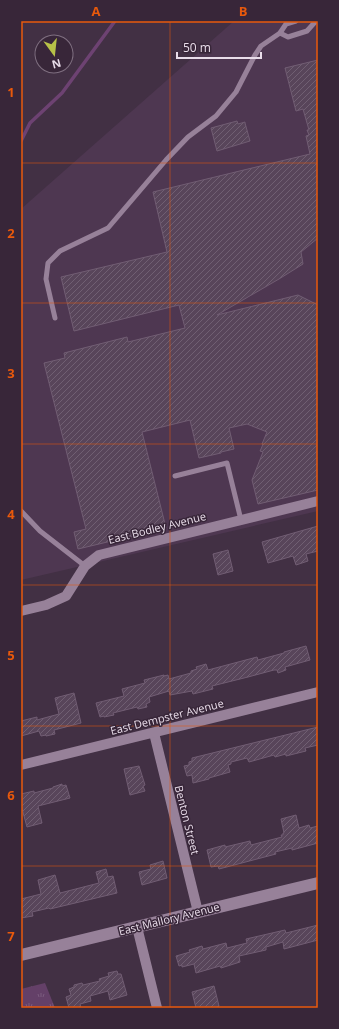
<svg xmlns="http://www.w3.org/2000/svg" width="339" height="1029" viewBox="0 0 339 1029" font-family="'Open Sans',sans-serif">
<defs>
<pattern id="grass-tufts" width="24" height="20" patternUnits="userSpaceOnUse"><rect width="24" height="20" fill="#644068"/><path d="M3 7l-1-3M5 7V3M7 7l1-3M15 17l-1-3M17 17v-4M19 17l1-3" fill="none" stroke="#7a5b7e"/></pattern>
<pattern id="building-hatch" width="6" height="6" patternUnits="userSpaceOnUse"><rect width="6" height="6" fill="#58455a"/><path d="M-1 1l2-2M0 6l6-6M5 7l2-2" fill="none" stroke="#705f72"/></pattern>
</defs>
<rect width="100%" height="100%" fill="#423044"/>
<polygon fill="#4e3751" points="234,21 318,21 318,511 21,580 21,209"/>
<polygon fill="url(#grass-tufts)" points="45,983 55,1008 21,1008 21,989"/>
<g fill="none" stroke-linecap="round" stroke-linejoin="round">
<polyline stroke="#6d4272" stroke-width="3.5" points="21,141 30,123 62,93 115,21"/>
</g>
<g fill="url(#building-hatch)" stroke="#715d73">
<polygon points="318,60 318,238 301,252 303,264 279,279 217,315 298,295 318,305 318,490 258,504 252,480 263,452 260,451 261,449 263,444 262,444 267,432 247,424 229,428 234,449 221,452 221,453 199,458 190,420 142,432 166,528 78,549 74,532 86,529 44,363 65,358 64,353 127,337 128,342 185,328 179,305 74,331 61,277 167,252 153,192 310,154 306,136 309,135 307,130 309,130 303,109 296,111 285,68"/>
<polygon points="237,121 238,124 245,122 245,123 250,141 217,151 211,128"/>
<polygon points="318,526 318,551 306,554 308,561 296,565 293,556 268,563 262,542"/>
<polygon points="228,550 233,571 218,575 213,554"/>
<polygon points="306,646 310,660 285,667 286,670 278,673 277,670 274,670 248,677 212,686 213,689 193,694 192,691 170,695 169,691 149,697 150,702 146,704 147,707 138,709 137,707 113,713 114,715 104,717 104,716 100,717 96,703 124,696 122,689 145,683 144,680 164,675 164,676 168,675 169,679 191,673 191,671 197,669 196,667 206,664 208,670 257,657 258,660 284,653 284,652"/>
<polygon points="74,693 81,723 54,730 55,734 46,736 46,735 41,736 39,731 21,736 21,721 37,717 37,720 59,714 55,698"/>
<polygon points="318,727 318,745 305,748 306,751 286,756 286,754 275,757 274,755 249,762 247,758 231,762 231,764 228,765 230,772 209,778 209,779 193,783 192,775 187,776 184,766 189,765 189,762 192,761 192,758"/>
<polygon points="139,766 145,785 143,786 145,791 130,795 124,769"/>
<polygon points="62,784 62,786 66,785 70,798 38,806 42,823 27,827 21,805 21,794 34,791 34,793 53,788 53,787"/>
<polygon points="296,815 299,828 309,825 310,828 318,826 318,843 292,850 292,848 275,852 276,854 219,869 218,866 211,867 207,850 225,845 225,847 250,841 251,845 282,837 281,835 283,835 283,833 284,833 281,819"/>
<polygon points="163,861 167,878 142,885 139,872 151,869 150,865"/>
<polygon points="106,869 108,877 113,876 117,893 50,909 49,908 32,912 33,916 21,918 21,899 41,894 38,880 55,875 60,893 99,883 96,872"/>
<polygon points="318,925 318,940 284,949 283,942 266,947 266,950 239,956 240,962 221,968 220,966 196,973 194,964 182,967 182,965 179,966 176,956 190,952 189,950 202,946 203,949 226,943 227,948 247,943 246,939 285,930 286,933"/>
<polygon points="117,971 118,974 121,974 127,995 110,1000 108,991 90,996 91,1001 80,1004 81,1008 69,1008 66,997 71,995 69,989 74,987 74,985 82,983 83,985 100,981 99,979 109,976 108,973"/>
<polygon points="214,986 219,1006 218,1007 214,1008 196,1008 192,992"/>
</g>
<g fill="none" stroke-linecap="round" stroke-linejoin="round">
<g stroke="#978199" stroke-width="5">
<polyline points="280,33 288,37 307,31 315,22"/>
<polyline points="55,318 46,279 48,263 60,251 108,228 166,160 188,137 216,116 236,92 255,55 261,46 280,33 286,24 296,21"/>
<polyline points="175,476 227,463 241,520"/>
<polyline points="21,511 40,531 85,566"/>
</g>
<g stroke="#978199" stroke-width="10">
<polyline points="21,611 46,605 66,596 85,566 99,555 318,501"/>
<polyline points="154,733 198,912"/>
<polyline points="21,765 318,692"/>
<polyline points="137,927 157,1008"/>
</g>
<polyline stroke="#978199" stroke-width="12" points="21,955 318,883"/>
</g>
<path fill="none" stroke="#e8590c" stroke-width="1" stroke-opacity="0.55" d="M170,21V1008M21,163H318M21,303H318M21,444H318M21,585H318M21,726H318M21,866H318"/>
<g text-anchor="middle" stroke-width="3" stroke-linejoin="round" paint-order="stroke">
<g font-size="11" fill="#e9ddea" stroke="#382639">
<text transform="translate(157 528) rotate(-14)" y="4">East Bodley Avenue</text>
<text transform="translate(167 717) rotate(-14)" y="4">East Dempster Avenue</text>
<text transform="translate(187 820) rotate(76)" y="4">Benton Street</text>
<text transform="translate(169 919) rotate(-14)" y="4">East Mallory Avenue</text>
</g>
</g>
<rect width="339" height="1029" fill="none" stroke="#382639" stroke-width="44"/>
<g transform="translate(54 54) rotate(165)"><circle r="19" fill="#382639" stroke="#7f6f80"/>
<path d="M0-3L7 15L0 10L-7 15Z" fill="#b7c148"/>
<text y="-6" font-size="11" font-weight="bold" text-anchor="middle" fill="#e9ddea">N</text>
</g>
<path d="M177 52v6h84v-6" fill="none" stroke="#e9ddea" stroke-width="2"/>
<text x="183" y="52" font-size="12" fill="#e9ddea" stroke="#382639" stroke-width="3" paint-order="stroke">50 m</text>
<rect x="22" y="22" width="295" height="985" fill="none" stroke="#e8590c" stroke-width="1.5"/>
<g font-size="13" text-anchor="middle" font-weight="bold" fill="#e8590c">
<text x="96" y="16">A</text>
<text x="243" y="16">B</text>
<text x="11" y="97">1</text>
<text x="11" y="238">2</text>
<text x="11" y="378">3</text>
<text x="11" y="519">4</text>
<text x="11" y="660">5</text>
<text x="11" y="800">6</text>
<text x="11" y="941">7</text>
</g>
</svg>
